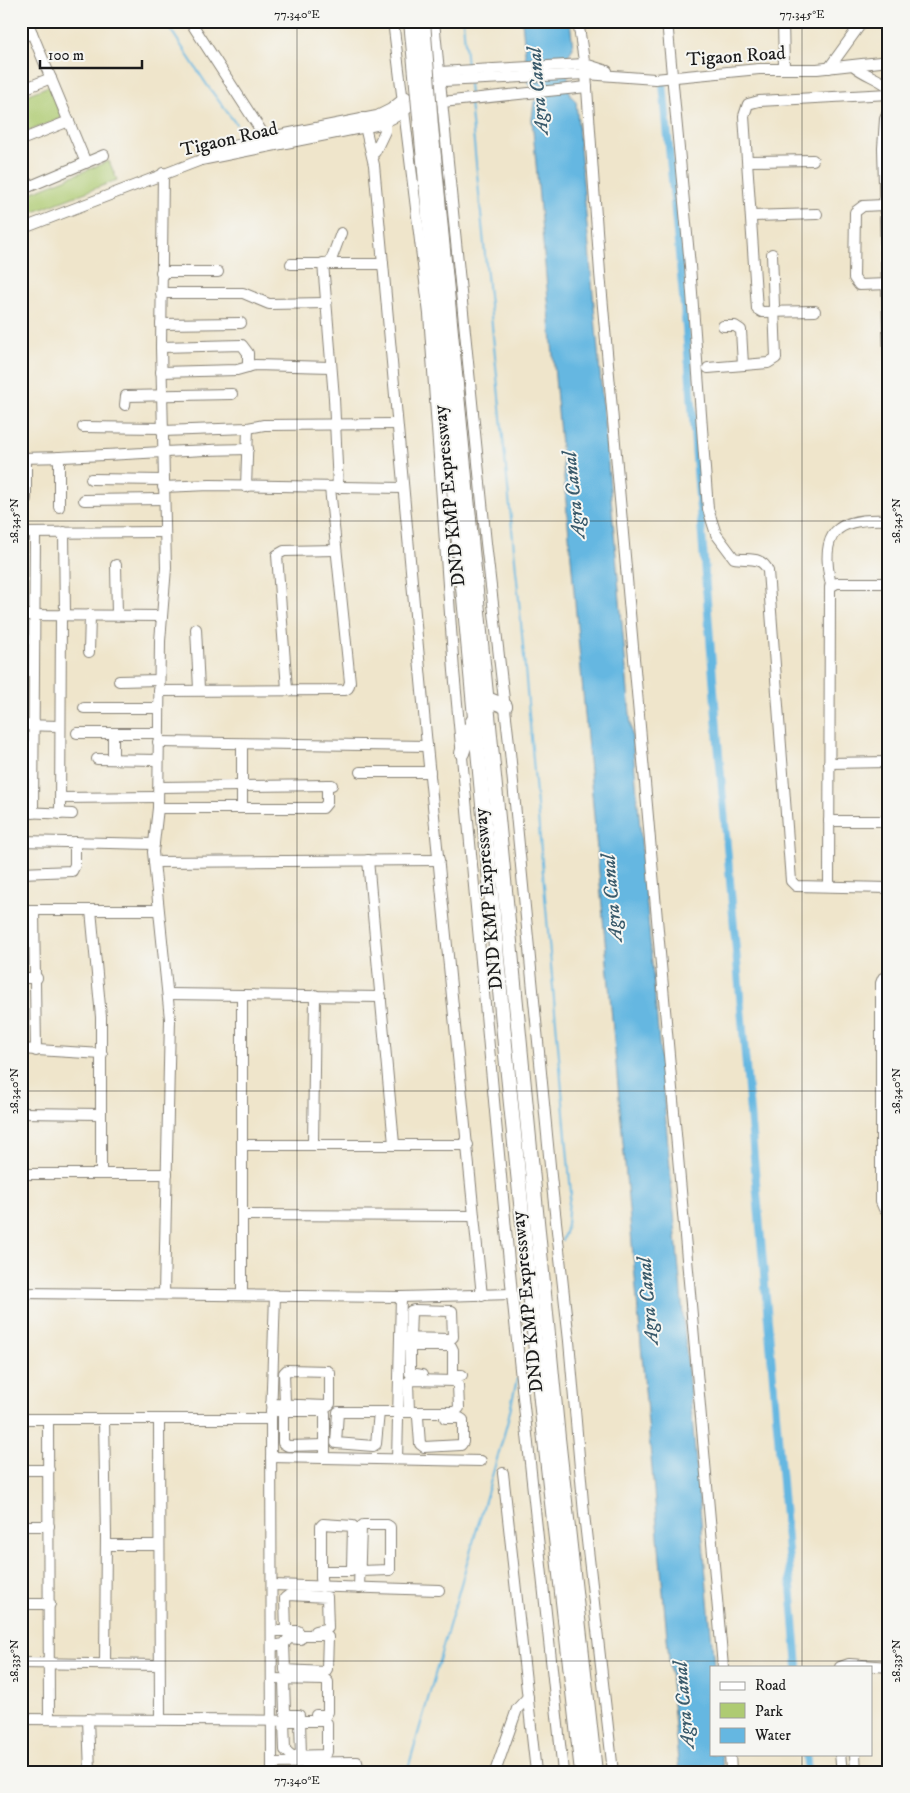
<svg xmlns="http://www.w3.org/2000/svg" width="910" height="1793" viewBox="0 0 910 1793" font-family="'IM FELL DW Pica',serif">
<rect width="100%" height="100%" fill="#f6f6f2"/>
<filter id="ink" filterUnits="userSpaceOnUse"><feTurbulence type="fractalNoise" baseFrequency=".02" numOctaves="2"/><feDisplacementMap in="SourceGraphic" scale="10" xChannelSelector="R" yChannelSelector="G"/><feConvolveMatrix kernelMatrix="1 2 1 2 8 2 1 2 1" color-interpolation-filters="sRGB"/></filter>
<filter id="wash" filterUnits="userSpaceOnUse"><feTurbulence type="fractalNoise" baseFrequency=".0096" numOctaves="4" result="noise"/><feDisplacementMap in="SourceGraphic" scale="20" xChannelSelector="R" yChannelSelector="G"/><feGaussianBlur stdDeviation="1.12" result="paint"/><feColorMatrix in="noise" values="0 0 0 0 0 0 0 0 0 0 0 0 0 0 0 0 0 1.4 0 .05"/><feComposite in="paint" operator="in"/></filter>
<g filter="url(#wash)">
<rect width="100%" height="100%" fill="#efe5cb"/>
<g fill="#aecb72" stroke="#657447">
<polygon points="49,86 62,118 21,134 21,97"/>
<polygon points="109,161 117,180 21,217 21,197"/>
</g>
<polygon fill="#65b7e1" stroke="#406a7e" points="522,21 570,21 573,48 566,59 570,95 576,101 714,1667 711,1667 711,1754 722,1754 723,1772 679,1772 532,119 534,102 540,93 528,83"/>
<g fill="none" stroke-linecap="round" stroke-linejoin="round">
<g stroke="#65b7e1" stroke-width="2">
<polyline points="165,21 207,85 236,124"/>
<polyline points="463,21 467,67"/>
<polyline points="469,84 470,94"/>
<path d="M470,102L519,600L571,1193C565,1213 571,1222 562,1240"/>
<polyline points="407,1772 507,1424 517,1379"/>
</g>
<g stroke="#65b7e1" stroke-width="8">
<polyline points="663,84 686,328 718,742 798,1667"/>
<polyline points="806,1754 808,1772"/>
</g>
</g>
</g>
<g filter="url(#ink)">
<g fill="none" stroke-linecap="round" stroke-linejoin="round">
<g stroke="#868074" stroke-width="12">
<g id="minor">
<polyline points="27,21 86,163"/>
<polyline points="190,21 269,143"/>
<polyline points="393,21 429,314 454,671 512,1294 563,1772"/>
<polyline points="434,21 486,543 510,752 551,1176 569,1341 584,1514 613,1772"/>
<polyline points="578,21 586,74 600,273 723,1667"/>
<path d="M667,21L690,266L708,509L716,534L734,558C746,561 762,555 768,571L791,881L796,886L889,888"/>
<polyline points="783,21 784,67"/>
<polyline points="21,37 32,33"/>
<path d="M854,66C865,75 878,78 889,87"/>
<polyline points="829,68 863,21"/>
<polyline points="434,76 439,72 585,64 607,71"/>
<polyline points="436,85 443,81 586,74 655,79 759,69 817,69 889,61"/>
<polyline points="21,90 51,78"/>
<polyline points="442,102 587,87"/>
<polyline points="889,110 885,119 883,148 889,365"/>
<polyline points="363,118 374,165 427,746 482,1296"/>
<polyline points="21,140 69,121"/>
<polyline points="375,152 385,131 385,123"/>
<polyline points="206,153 265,138 377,116 391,109 406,97"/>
<polyline points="748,161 813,160"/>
<polyline points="163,173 161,347 166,568 160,641 158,808 153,852 170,1019 164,1294"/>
<polyline points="21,190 104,155"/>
<polyline points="883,205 863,206 855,212 854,278 859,285 889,284"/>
<polyline points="752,216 817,214"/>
<polyline points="21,229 201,160 381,124 399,115 423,96"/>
<polyline points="323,263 334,398 338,488"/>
<polyline points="330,263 341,233"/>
<polyline points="291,264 383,264"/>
<polyline points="161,272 218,272"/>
<polyline points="161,293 243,293 269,304 325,303"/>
<polyline points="815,311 762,312 757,309 744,116 748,104 759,101 889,94"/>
<polyline points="161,324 241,323"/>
<polyline points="723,326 735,326 741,330 743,365"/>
<polyline points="161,347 242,345 248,353 248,367"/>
<polyline points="708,368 768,363 776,358 772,254"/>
<polyline points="161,372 237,370 255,365 331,367"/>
<polyline points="125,405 126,396 232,394"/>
<polyline points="83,427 162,428"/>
<polyline points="162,431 248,428 264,425 397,424"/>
<polyline points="59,457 59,507"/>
<path d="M21,458C97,457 172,450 248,449"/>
<polyline points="91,479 163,480"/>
<polyline points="163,487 210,485 403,488"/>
<polyline points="246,487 248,428"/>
<polyline points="84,500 163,499"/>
<polyline points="21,502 26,499 26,458"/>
<polyline points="64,532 65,615"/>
<polyline points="21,533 164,532"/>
<polyline points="116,565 117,615"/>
<path d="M831,585C819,532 836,517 889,520"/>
<polyline points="21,615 162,616"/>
<polyline points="196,629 199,689"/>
<polyline points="89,652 90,615"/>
<polyline points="119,681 159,680"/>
<polyline points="287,689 277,555 284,551 336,550"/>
<polyline points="159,691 345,690 348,688 350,682 330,488"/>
<polyline points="84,708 159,708"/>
<polyline points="21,725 60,726"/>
<polyline points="77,733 158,733"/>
<polyline points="158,742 427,746"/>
<polyline points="97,759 158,760"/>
<polyline points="113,759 113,733"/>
<polyline points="829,763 889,762"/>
<polyline points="360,772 430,772"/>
<polyline points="159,787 332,785"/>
<polyline points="61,798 158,797"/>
<polyline points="158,808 323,808 327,803 327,785"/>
<polyline points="242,808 242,744"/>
<polyline points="21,812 72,814"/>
<polyline points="33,813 35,533"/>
<polyline points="60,814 61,615"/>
<polyline points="829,821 889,821"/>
<polyline points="21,841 154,844"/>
<polyline points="368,860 394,1144"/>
<polyline points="154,862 439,860"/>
<polyline points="21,873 72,871 75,865 75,842"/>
<polyline points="829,886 830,587 837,583 889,583"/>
<polyline points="21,910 158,910"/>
<polyline points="34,910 36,1051"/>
<polyline points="91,910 101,1017 101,1173"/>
<polyline points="889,976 883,978 881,983 881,1202 884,1209 889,1209"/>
<polyline points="21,978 37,978"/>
<polyline points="168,994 381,997"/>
<polyline points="21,1049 102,1054"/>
<polyline points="21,1113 101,1114"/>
<polyline points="313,1144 315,995"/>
<polyline points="243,1145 468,1145"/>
<polyline points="21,1174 167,1174"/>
<polyline points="242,1215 474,1216"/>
<polyline points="21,1293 401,1297 512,1294"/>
<polyline points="242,1295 242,996"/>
<polyline points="400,1338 450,1339 453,1337 452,1311 414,1310 411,1311 410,1339"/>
<polyline points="400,1346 451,1346 453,1350 453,1375 462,1375"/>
<polyline points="410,1346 410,1373 422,1375"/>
<polyline points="271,1404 327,1406 330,1404 330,1373 328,1371 287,1370 284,1373 285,1404"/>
<polyline points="271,1411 321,1411 325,1413 325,1458"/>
<polyline points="283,1412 283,1443 288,1446 325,1445"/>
<path d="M379,1412L376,1444L373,1446L336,1443L338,1412C377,1412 416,1412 455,1412L459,1408L458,1385L455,1381L411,1380L408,1382L409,1412"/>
<polyline points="418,1417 420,1444 424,1447 461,1445 463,1442 463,1420 460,1418 445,1418"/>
<polyline points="21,1419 271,1419"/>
<polyline points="48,1419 49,1719"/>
<polyline points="104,1419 106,1535 105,1664"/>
<polyline points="159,1419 160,1719"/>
<polyline points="271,1457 481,1461"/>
<polyline points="397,1459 401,1297"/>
<polyline points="21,1470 49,1470"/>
<polyline points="503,1473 536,1772"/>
<polyline points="21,1526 49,1526"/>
<polyline points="106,1545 159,1545"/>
<polyline points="321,1571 351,1571 352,1568 353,1526 323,1524 321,1526 321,1578 322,1587"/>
<polyline points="272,1585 439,1590"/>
<polyline points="359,1588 361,1527 363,1525 387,1525 390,1527 390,1570 360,1571"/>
<polyline points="21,1604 50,1604"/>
<polyline points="272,1631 298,1631"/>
<polyline points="286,1632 285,1598 289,1595 327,1597 328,1628 315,1631"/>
<polyline points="272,1646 284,1644 289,1638 300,1639 302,1635 326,1635 328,1637 327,1669 325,1672 285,1670 284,1644"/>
<polyline points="21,1663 159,1665"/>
<polyline points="840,1667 849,1664 889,1667"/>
<polyline points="272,1679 326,1680 328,1682 328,1712 326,1715 316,1715"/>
<polyline points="284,1680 285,1712 289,1715 299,1715"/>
<polyline points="21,1719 325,1721 327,1723 327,1752 324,1755 292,1756 285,1750 284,1720"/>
<polyline points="88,1719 90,1772"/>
<polyline points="300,1720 301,1756"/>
<polyline points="730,1754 731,1772"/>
<polyline points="840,1754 842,1772"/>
<polyline points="855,1754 856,1772"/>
<polyline points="272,1763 357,1762 359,1772"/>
<polyline points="306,1763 310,1770 329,1772"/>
<polyline points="272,1772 271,1419 275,1295"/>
<polyline points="495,1772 517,1709 528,1697"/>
</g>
</g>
<g stroke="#868074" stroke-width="16">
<g id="highway">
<polyline points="431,126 558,1438 595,1772"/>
<polyline points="421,128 505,1045 545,1440 582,1772"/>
<polyline points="487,699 505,706"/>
<polyline points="462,753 473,721"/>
</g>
</g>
<use href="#minor" stroke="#fff" stroke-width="10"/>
<use href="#highway" stroke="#fff" stroke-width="14"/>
<g stroke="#868074" stroke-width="16" stroke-linecap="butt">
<g id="highway-bridge">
<polyline points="411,21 421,128"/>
<polyline points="423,21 431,126"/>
</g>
</g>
<use href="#highway-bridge" stroke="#fff" stroke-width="14"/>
</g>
</g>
<path fill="none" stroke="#1c1c1c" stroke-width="1" stroke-opacity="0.45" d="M297,21V1772M802,21V1667M21,521H889M21,1091H889M21,1661H889M802,1754V1772"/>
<g text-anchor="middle" stroke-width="4" stroke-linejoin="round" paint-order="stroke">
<g font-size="19" fill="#1c1c1c" stroke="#f6f6f2">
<text transform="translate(736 55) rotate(-4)" y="7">Tigaon Road</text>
<text transform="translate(229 138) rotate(-13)" y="7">Tigaon Road</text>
<text transform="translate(448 496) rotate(-96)" y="7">DND KMP Expressway</text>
<text transform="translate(487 899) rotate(-95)" y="7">DND KMP Expressway</text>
<text transform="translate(526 1302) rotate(-96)" y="7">DND KMP Expressway</text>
</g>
<g font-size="20" font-style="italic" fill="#395a6b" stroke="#f6f6f2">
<text transform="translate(537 91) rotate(-95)" y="7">Agra Canal</text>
<text transform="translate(573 495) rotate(-96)" y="7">Agra Canal</text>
<text transform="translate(611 898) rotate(-95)" y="7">Agra Canal</text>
<text transform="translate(647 1301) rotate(-95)" y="7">Agra Canal</text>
<text transform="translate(683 1705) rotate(-95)" y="7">Agra Canal</text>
</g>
</g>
<rect width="910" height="1793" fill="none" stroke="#f6f6f2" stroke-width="55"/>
<rect x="710" y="1666" width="162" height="90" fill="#f6f6f2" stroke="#9f9f9c"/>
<rect x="720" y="1682" width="25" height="8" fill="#ffffff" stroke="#9f9f9c"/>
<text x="755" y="1690" font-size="15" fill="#1c1c1c">Road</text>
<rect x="720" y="1703" width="25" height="15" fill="#aecb72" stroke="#9f9f9c"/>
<text x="755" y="1716" font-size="15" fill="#1c1c1c">Park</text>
<rect x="720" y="1728" width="25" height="15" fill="#65b7e1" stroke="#9f9f9c"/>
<text x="755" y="1740" font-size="15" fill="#1c1c1c">Water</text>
<path d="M40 60v8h102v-8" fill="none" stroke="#1c1c1c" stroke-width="2.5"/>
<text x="48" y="60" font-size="15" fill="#1c1c1c" stroke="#f6f6f2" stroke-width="4" paint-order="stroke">100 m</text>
<rect x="28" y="28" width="854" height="1738" fill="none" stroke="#1c1c1c" stroke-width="2"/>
<g font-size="12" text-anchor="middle" fill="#1c1c1c">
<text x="297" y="18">77.340°E</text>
<text x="802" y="18">77.345°E</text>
<text transform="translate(14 521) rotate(-90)" y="4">28.345°N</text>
<text transform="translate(896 521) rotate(-90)" y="4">28.345°N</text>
<text transform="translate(14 1091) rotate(-90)" y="4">28.340°N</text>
<text transform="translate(896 1091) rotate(-90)" y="4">28.340°N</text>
<text transform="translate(14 1661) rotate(-90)" y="4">28.335°N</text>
<text transform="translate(896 1661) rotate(-90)" y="4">28.335°N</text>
<text x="297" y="1784">77.340°E</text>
</g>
</svg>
